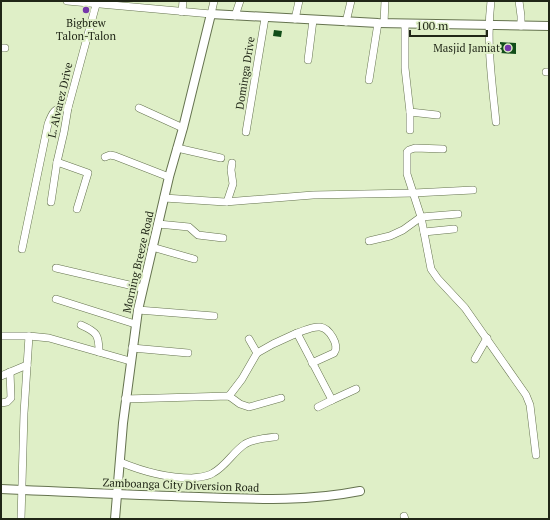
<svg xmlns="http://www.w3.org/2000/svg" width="550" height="520" viewBox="0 0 550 520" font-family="'PT Serif',serif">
<rect width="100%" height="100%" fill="#dfefc7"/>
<g fill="#114d19">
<polygon points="274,30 282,31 281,37 273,36"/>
<polygon points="500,42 516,43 516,54 500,53"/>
</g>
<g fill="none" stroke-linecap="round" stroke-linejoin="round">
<g stroke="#65734f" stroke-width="8">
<g id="minor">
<polyline points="67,1 211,14 214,1"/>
<path d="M491,1C486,41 492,82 496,122"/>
<polyline points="519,1 521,16 521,26"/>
<polyline points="182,12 183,1"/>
<polyline points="235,16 240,1"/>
<polyline points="295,19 299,1"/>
<polyline points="346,22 351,1"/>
<polyline points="384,23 385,1"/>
<polyline points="405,24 405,68 410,112 437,115"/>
<polyline points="1,48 5,48"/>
<polyline points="308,60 313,20"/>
<polyline points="546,72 549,72"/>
<polyline points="369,80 378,23"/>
<polyline points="139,108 183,128"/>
<polyline points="410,112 410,130"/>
<polyline points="246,132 265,18"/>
<polyline points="177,148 221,158"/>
<polyline points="443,149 415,148 409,150 407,152 407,174 421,217 431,269 438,279 465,308 526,395 530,405 536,455"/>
<polyline points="105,157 110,155 115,156 169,177"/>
<polyline points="57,162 88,173 77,209"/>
<polyline points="164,198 225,202 313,195 414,193 473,190"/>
<polyline points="51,202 57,162 64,132 68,108 97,1"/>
<polyline points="227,202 233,184 231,170 232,163"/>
<polyline points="158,224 189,227 198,235 223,238"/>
<polyline points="424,232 454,229"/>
<polyline points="369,241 390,236 403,230 421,217 458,214"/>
<polyline points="152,247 194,259"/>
<path d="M22,249L48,124C52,113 55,106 68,108"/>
<polyline points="56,268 142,288"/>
<polyline points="56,299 135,324"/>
<polyline points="138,310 214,316"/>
<path d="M81,325C97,332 99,335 99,352"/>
<path d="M297,333C304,331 312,326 320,327C329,328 340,345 334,353L312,363"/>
<polyline points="1,336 29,336 49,338 130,361"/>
<polyline points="132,348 188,353"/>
<polyline points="257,353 273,344 297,333 332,400 356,389"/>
<polyline points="475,359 487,338"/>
<polyline points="1,376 27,365"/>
<polyline points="229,396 242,379 257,353 249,339"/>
<polyline points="125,399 229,396 240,404 249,407 281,398"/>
<polyline points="1,403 7,402 11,398 10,372"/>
<polyline points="318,407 332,400"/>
<path d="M120,462C144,472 166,478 192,478C199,477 207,477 213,473C226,466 233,452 245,444C253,439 265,438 275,437"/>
<polyline points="404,516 405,519"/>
<polyline points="21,519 24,413 29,336"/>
</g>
</g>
<g stroke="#65734f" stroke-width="10">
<g id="major">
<path d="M1,489C67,492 133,495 199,497C255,499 304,502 360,491"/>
<polyline points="115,519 123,423 138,310 169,177 183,128 211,14 378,23 549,26"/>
</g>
</g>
<use href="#minor" stroke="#fff" stroke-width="7"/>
<use href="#major" stroke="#fff" stroke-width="8"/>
</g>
<g fill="#7536ab" stroke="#dfefc7" stroke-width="1.5">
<circle cx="86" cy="10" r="4"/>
<circle cx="508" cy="48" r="4"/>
</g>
<g text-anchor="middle" stroke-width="4" stroke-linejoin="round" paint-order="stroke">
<g font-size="11" fill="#202617" stroke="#dfefc7">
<text x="86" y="27">Bigbrew<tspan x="86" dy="13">Talon-Talon</tspan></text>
<text x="500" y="52" text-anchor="end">Masjid Jamiat</text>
</g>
<g font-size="11" fill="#202617" stroke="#dfefc7">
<text transform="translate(245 73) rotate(-81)" y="4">Dominga Drive</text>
<text transform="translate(60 100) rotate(-77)" y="4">L. Alvarez Drive</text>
<text transform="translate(138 262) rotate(-77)" y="4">Morning Breeze Road</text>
<text transform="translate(181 485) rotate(2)" y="4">Zamboanga City Diversion Road</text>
</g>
</g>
<rect width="550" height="520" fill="none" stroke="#202617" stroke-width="4"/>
<path d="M410 30v6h77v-6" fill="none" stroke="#202617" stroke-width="2"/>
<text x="416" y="30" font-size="12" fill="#202617" stroke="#dfefc7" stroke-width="3" paint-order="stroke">100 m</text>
</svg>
